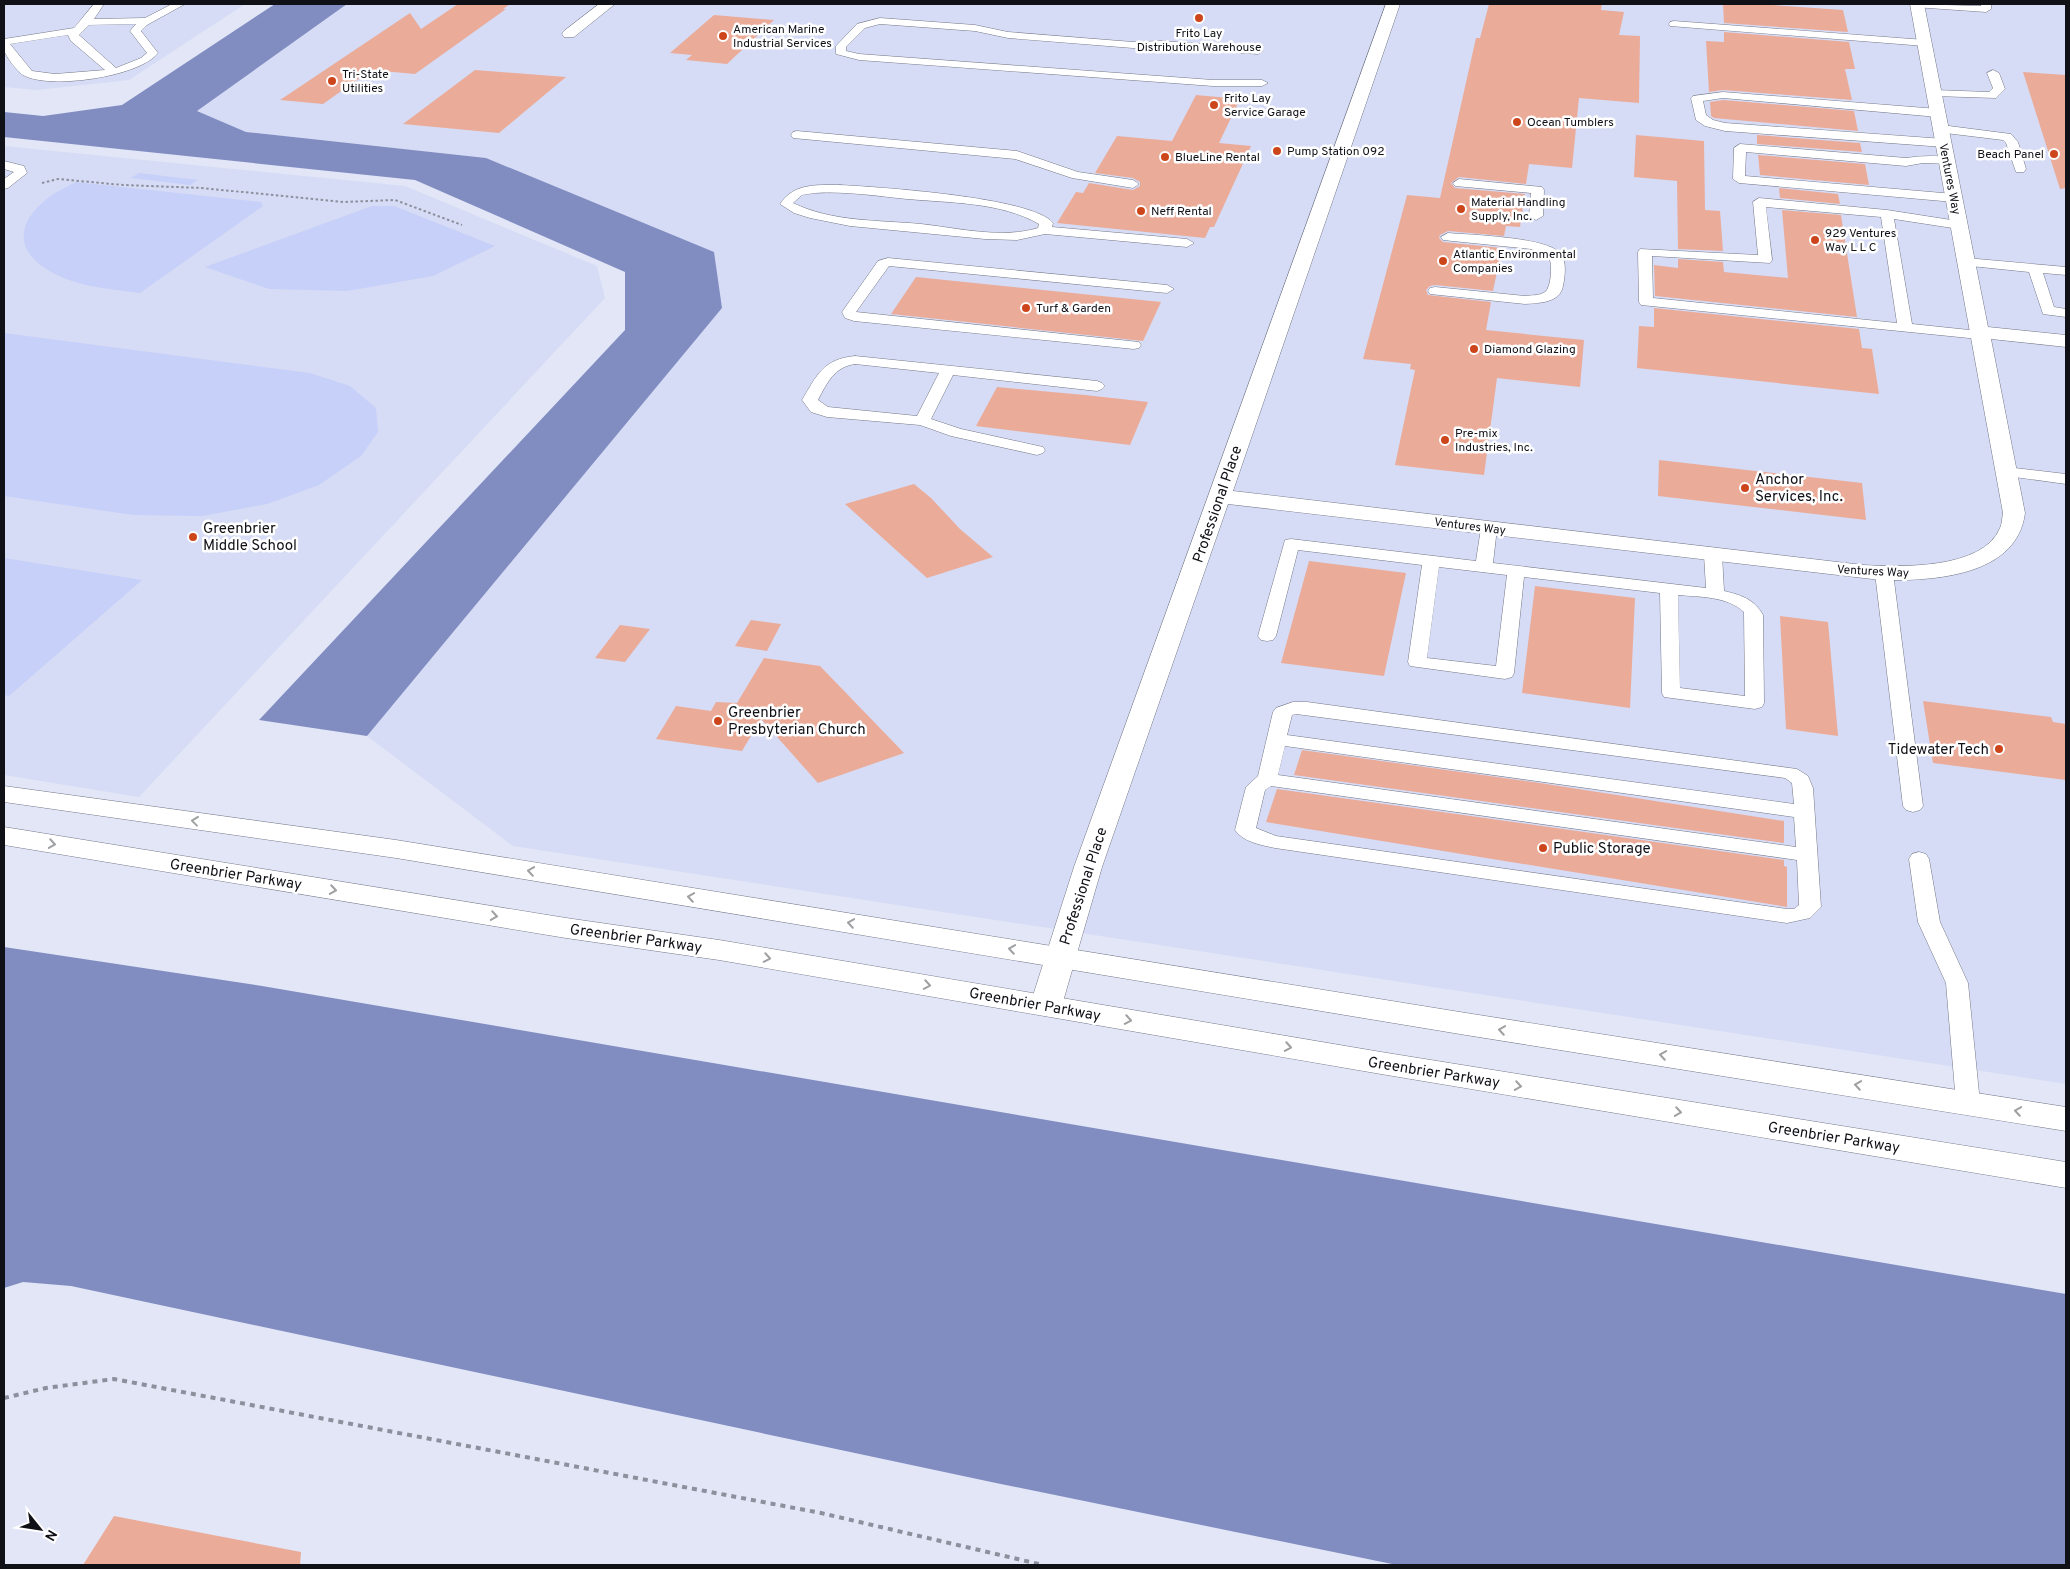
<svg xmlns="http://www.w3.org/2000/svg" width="2070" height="1569" viewBox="0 0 2070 1569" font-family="Overpass,sans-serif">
<rect width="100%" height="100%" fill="#e2e6f7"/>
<g fill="#d6dcf5">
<polygon points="4,4 245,4 129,80 36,90 4,87"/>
<polygon points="347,4 2066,4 2066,1084 513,846 367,736 722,308 486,158 246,132 197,111"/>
<polygon points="4,146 405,186 597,266 605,298 139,797 4,775"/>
</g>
<g fill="#c6d0f9">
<polygon points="139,173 198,180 190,185 131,178"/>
<path d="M76,182L261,202L263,206L140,293C117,290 93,288 72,281C25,265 3,233 49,197C57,191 67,187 76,182Z"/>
<polygon points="372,206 394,206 495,246 433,276 347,291 269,289 205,267"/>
<polygon points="4,333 310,373 350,386 376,408 378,432 361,456 319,485 267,504 202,516 133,515 4,496"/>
<polygon points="4,558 142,580 9,696 4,695"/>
</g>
<g fill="#818dc1">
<polygon points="275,4 347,4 197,111 246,132 486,158 714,252 722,308 367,736 259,720 625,330 625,272 415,180 4,137 4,112 43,116 122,105"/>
<polygon points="4,947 262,986 2066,1294 2066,1565 1397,1565 996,1483 71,1286 23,1282 4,1288"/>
</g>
<g fill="#ebab99">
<polygon points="458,4 510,4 503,9 506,9 415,74 371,70 323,104 280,100 410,13 421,29"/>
<polygon points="1489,4 1602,4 1601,10 1624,12 1619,35 1640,36 1639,103 1579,98 1572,168 1529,164 1526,184 1459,177 1451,183 1455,188 1525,194 1520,227 1506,226 1504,236 1448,231 1440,235 1439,238 1443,242 1502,248 1493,291 1435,285 1430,286 1426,290 1428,295 1491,302 1486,330 1584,340 1580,387 1497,378 1484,475 1395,465 1415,370 1410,369 1411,364 1363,359 1407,195 1440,198 1476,38 1480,38"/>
<polygon points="1723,4 1757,4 1843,10 1848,32 1724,23"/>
<polygon points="714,15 774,20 727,64 686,60 692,55 670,53"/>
<polygon points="1724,32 1849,42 1855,69 1845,69 1852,100 1723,90 1709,92 1706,41 1724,42"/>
<polygon points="475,70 566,77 499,133 403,124"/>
<polygon points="2023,72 2066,75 2066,188 2060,189"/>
<polygon points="1196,95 1240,99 1219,143 1251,146 1214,227 1210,227 1205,238 1057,223 1076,192 1083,193 1089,183 1133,190 1140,186 1140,182 1133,178 1095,173 1117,136 1172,141"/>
<polygon points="1723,100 1854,111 1858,131 1714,118 1711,116 1710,102"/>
<polygon points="1636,135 1704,141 1705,210 1720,211 1723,251 1678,249 1677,181 1634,177"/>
<polygon points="1757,135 1860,143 1862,152 1757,144"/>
<polygon points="1758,155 1865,164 1869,185 1760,175"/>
<polygon points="1779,188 1838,194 1840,204 1780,198"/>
<polygon points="1782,210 1841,215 1857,317 1655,296 1654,265 1678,268 1678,259 1723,262 1724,272 1788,278"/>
<polygon points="916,277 1161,302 1143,341 891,314"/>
<polygon points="1654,308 1859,329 1862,348 1872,349 1879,394 1637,368 1639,326 1654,327"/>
<polygon points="997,387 1085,395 1148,402 1130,445 976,426"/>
<polygon points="1659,460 1862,483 1866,520 1658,496"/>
<polygon points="914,484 931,498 960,529 993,557 927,578 845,504"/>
<polygon points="1309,561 1406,573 1384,676 1281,663"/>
<polygon points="1535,586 1635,598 1630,708 1522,693"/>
<polygon points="1780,616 1828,622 1838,736 1786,729"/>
<polygon points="751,620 781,624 767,651 735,646"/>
<polygon points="620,625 650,629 625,662 595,658"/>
<polygon points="764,658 820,666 904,753 818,783 761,719 742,751 656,739 676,706 711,711 716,702 737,703"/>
<polygon points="1923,701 2051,717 2053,722 2066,724 2066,780 1933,763"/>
<polygon points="1302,750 1540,783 1784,821 1784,843 1294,775"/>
<polygon points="1277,789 1784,860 1784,866 1787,867 1787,907 1266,822"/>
<polygon points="114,1516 301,1552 300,1565 83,1565"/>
</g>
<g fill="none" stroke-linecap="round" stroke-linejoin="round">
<g stroke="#747887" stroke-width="1">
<g id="service">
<path d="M94,4H104L94,19L145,18L172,4H185L147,25L141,31L158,53C140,77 48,90 23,75C17,71 6,57 4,50C3,47 4,42 4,39L74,28ZM136,24L130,31L147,53L141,58L116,68L79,35L89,25ZM68,35L71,41L105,70L55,74L32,71L10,44Z"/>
<polygon points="1909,4 1981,6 1981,4 1991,4 1991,9 1986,12 1914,7"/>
<polygon points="880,18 975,25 1008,32 1133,42 1162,41 1258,48 1263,51 1258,54 1162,47 1133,48 1008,38 975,31 880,24 865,28 846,47 846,51 859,54 1213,80 1262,80 1268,83 1262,86 1213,86 859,60 836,54 836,46 857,24"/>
<polygon points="1674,21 1925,40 1930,43 1925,46 1670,26 1669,24 1670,22"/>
<polygon points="1993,70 1999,73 2005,89 1996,98 1934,96 1928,93 1934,90 1989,92 1993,88 1987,73"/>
<polygon points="1723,92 1938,109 1944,113 1938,117 1723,98 1703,101 1706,115 1713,120 1725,123 1944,139 1950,143 1944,147 1725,131 1705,126 1696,120 1691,98 1693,96"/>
<polygon points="1941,125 2011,134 2018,142 2026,169 2024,172 2016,172 2006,143 2003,140 1937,132 1935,129 1937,126"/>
<polygon points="797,131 1017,151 1078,172 1133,180 1139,184 1133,188 1072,178 1015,159 793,138 791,135 793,132"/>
<path d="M1740,144L1906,158C1921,156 1936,155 1951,158L1953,161L1951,164L1923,163L1906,166L1746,152L1745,176L1954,194L1960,198L1954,202L1739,183L1733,179L1734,148Z"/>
<polygon points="4,161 24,166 27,173 8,188 4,189 4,179 14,172 4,169"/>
<polygon points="1459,179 1542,187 1544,190 1543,216 1536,220 1529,216 1531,193 1455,186 1453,183"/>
<path d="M840,185C877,187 1033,197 1053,223L1052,227L1187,239L1194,243L1187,247L1045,234L1017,240L985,239L850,226L810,218L794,213L780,204C794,183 816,185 840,185ZM815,193C846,191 877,196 907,199C951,203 1001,202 1039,224L1038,228C1001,239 958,228 921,224C878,220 832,222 793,203L802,195Z"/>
<path d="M1759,198L1887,210L1964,222L1966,225L1964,228L1959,229L1894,219L1912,324L1979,331L1984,332L1986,335L1984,338L1979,339L1641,305L1639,302L1638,252L1640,249L1758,255L1753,202ZM1766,207L1881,217L1897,323L1653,298L1652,256L1770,263L1772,260Z"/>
<path d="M1448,233C1471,235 1546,237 1560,253C1567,261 1565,276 1563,286C1560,303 1539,303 1525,304L1430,294L1428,291L1430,288L1435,287L1525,296C1531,295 1539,296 1545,292C1551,288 1553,264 1549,258C1545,252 1538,251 1531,249L1443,240L1441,237Z"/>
<polygon points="888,258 1167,285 1174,289 1167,293 889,266 856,312 1139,342 1141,345 1139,348 1134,349 854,321 845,318 842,312 878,261"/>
<polygon points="1966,258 2066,267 2066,275 2043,273 2054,307 2066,309 2066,317 2043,314 2029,272 1961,265 1959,262 1961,259"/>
<path d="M855,356L1097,381L1102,383L1105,386L1102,389L1097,391L953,375L931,419L961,429L1043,447L1045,450L1043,453L1037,455L951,436L920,425L827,417L811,412L802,400C817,375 823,359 855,356ZM855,364L939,373L917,416L828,407L818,400C827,383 834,367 855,364Z"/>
<polygon points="2006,467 2066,474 2066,484 2000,475 1998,472 2000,469"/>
<path d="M1489,523L1495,524L1497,528L1493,563L1706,588L1704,555L1707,551L1713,550L1719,551L1722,555L1724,591C1741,595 1754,599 1763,615L1764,703L1762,707L1755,709L1664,697L1662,693L1660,593L1524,577L1514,673L1512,677L1505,679L1410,666L1408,662L1422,565L1298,550L1276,636L1273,640L1267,641L1261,640L1258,636L1285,540L1291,539L1476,561L1481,528L1483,524ZM1439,567L1507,575L1496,666L1427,658ZM1678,595C1699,597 1727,596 1744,612L1745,696L1680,688Z"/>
<polygon points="1884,568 1890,569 1893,573 1923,806 1920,810 1913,812 1906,810 1903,806 1875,573 1878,569"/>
<path d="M1293,702H1307L1797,769L1808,776L1813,788L1821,907L1810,918L1787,923L1275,848C1261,845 1243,842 1235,830L1246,787L1258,776L1273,712L1276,708ZM1296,714L1785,778L1792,783L1794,804L1287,735L1292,715ZM1285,746L1794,817L1796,847L1278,775ZM1271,786L1797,860L1799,905L1794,909H1787L1276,836L1256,828L1265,790Z"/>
<polygon points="1919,852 1926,854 1929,859 1940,922 1968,983 1980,1103 1976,1109 1968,1112 1960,1109 1956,1103 1946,983 1918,922 1909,859 1912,854"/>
</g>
</g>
<g stroke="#747887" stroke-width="1">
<g id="minor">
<polygon points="599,4 615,4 574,37 564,37 562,34 564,31"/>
<path d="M1386,4H1400L1233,491L1863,565C1899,567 1983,570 2000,528C2002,524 2002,518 2003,513L1910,4H1924L1988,327L2066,335V347L1991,339L2025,513C2017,577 1932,581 1881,580L1228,504L1102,867L1062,1005L1057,1013L1046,1016L1035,1013L1030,1005L1074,867Z"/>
</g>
</g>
<g stroke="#747887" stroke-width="1">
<g id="secondary">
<polygon points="4,786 396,840 1466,1013 2066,1107 2066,1131 1466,1035 396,858 4,802"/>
<polygon points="4,827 566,918 719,940 1381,1052 2066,1162 2066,1188 1381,1074 719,960 566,938 4,845"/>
</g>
</g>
<polyline stroke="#8c8f9c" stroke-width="2" stroke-dasharray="2.5 2.5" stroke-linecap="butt" points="42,183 58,179 123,185 202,188 343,202 395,200 462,225"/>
<polyline stroke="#8c8f9c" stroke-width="4" stroke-dasharray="5 5" stroke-linecap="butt" points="4,1398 46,1388 114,1379 821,1513 1043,1565"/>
<use href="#service" fill="#fff" fill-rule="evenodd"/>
<use href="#minor" fill="#fff" fill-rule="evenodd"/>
<use href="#secondary" fill="#fff" fill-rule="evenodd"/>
</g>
<defs><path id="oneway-chevron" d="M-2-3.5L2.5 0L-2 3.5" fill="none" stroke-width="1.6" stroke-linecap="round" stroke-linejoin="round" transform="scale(1.25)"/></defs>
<g stroke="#9fa0a2">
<use href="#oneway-chevron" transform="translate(195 821) rotate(-173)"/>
<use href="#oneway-chevron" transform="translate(52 844) rotate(9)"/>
<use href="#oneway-chevron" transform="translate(531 871) rotate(-171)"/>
<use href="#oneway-chevron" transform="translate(333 890) rotate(9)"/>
<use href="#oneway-chevron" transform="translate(691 897) rotate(-171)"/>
<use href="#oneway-chevron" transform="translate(494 916) rotate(9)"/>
<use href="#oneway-chevron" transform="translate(851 923) rotate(-171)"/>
<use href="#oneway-chevron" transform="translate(1012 949) rotate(-171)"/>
<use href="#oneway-chevron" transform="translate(767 958) rotate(10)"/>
<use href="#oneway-chevron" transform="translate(927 985) rotate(10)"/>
<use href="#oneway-chevron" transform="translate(1128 1020) rotate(10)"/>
<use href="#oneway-chevron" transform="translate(1502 1030) rotate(-171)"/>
<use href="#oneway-chevron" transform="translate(1288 1047) rotate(10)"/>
<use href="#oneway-chevron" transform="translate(1663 1055) rotate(-171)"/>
<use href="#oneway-chevron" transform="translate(1858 1085) rotate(-171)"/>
<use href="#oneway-chevron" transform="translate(1518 1086) rotate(9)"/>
<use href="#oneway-chevron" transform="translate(2018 1111) rotate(-171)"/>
<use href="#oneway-chevron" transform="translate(1678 1112) rotate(9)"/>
</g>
<g fill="#cd451b" stroke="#fff" stroke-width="2">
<circle cx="1199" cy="18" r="5"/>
<circle cx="723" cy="36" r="5"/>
<circle cx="332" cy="81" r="5"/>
<circle cx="1214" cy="105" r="5"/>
<circle cx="1517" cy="122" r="5"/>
<circle cx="1277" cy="151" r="5"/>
<circle cx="2054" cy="154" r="5"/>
<circle cx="1165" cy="157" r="5"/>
<circle cx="1461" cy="209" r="5"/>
<circle cx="1141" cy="211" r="5"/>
<circle cx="1815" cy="240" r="5"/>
<circle cx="1443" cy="261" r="5"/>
<circle cx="1026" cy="308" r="5"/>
<circle cx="1474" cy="349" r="5"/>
<circle cx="1445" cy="440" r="5"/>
<circle cx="1745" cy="488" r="5"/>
<circle cx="193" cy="537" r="5"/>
<circle cx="718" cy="721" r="5"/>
<circle cx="1999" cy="749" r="5"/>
<circle cx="1543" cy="848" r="5"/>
</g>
<g text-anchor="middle" stroke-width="5" stroke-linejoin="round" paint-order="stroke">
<g font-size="12" fill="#101117" stroke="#fff" text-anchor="start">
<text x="733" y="33">American Marine<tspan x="733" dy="14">Industrial Services</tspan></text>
<text x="1199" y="37" text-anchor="middle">Frito Lay<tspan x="1199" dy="14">Distribution Warehouse</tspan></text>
<text x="342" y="78">Tri-State<tspan x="342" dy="14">Utilities</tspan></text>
<text x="1224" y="102">Frito Lay<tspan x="1224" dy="14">Service Garage</tspan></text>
<text x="1527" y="126">Ocean Tumblers</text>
<text x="1287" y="155">Pump Station 092</text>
<text x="2044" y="158" text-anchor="end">Beach Panel</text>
<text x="1175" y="161">BlueLine Rental</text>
<text x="1471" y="206">Material Handling<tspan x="1471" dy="14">Supply, Inc.</tspan></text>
<text x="1151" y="215">Neff Rental</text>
<text x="1825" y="237">929 Ventures<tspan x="1825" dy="14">Way L L C</tspan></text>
<text x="1453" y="258">Atlantic Environmental<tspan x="1453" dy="14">Companies</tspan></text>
<text x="1036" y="312">Turf &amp; Garden</text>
<text x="1484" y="353">Diamond Glazing</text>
<text x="1455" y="437">Pre-mix<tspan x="1455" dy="14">Industries, Inc.</tspan></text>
</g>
<g font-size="12" fill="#101117" stroke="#fff">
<text transform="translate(1950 179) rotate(79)" y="4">Ventures Way</text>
<text transform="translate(1470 526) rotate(7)" y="4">Ventures Way</text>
<text transform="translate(1873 571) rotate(3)" y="4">Ventures Way</text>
</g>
<g font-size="15" fill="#101117" stroke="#fff" text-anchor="start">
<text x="1755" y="484">Anchor<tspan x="1755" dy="17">Services, Inc.</tspan></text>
<text x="203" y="533">Greenbrier<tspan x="203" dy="17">Middle School</tspan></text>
<text x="728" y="717">Greenbrier<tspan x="728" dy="17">Presbyterian Church</tspan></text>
<text x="1989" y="754" text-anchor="end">Tidewater Tech</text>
<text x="1553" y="853">Public Storage</text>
</g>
<g font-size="15" fill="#101117" stroke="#fff">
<text transform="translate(1217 504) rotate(-71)" y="5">Professional Place</text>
<text transform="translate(236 874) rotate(9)" y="5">Greenbrier Parkway</text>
<text transform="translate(1083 886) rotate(-72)" y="5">Professional Place</text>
<text transform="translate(636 938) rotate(8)" y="5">Greenbrier Parkway</text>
<text transform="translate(1035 1004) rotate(10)" y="5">Greenbrier Parkway</text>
<text transform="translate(1434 1072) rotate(9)" y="5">Greenbrier Parkway</text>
<text transform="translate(1834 1137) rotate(9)" y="5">Greenbrier Parkway</text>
</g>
</g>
<rect width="2070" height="1569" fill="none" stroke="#101117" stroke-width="10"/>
<g transform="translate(40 1529) rotate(120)" stroke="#ffffff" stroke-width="4" paint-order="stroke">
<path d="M0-4L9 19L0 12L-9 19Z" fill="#101117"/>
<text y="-8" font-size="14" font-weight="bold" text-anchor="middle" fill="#101117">N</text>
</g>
</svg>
